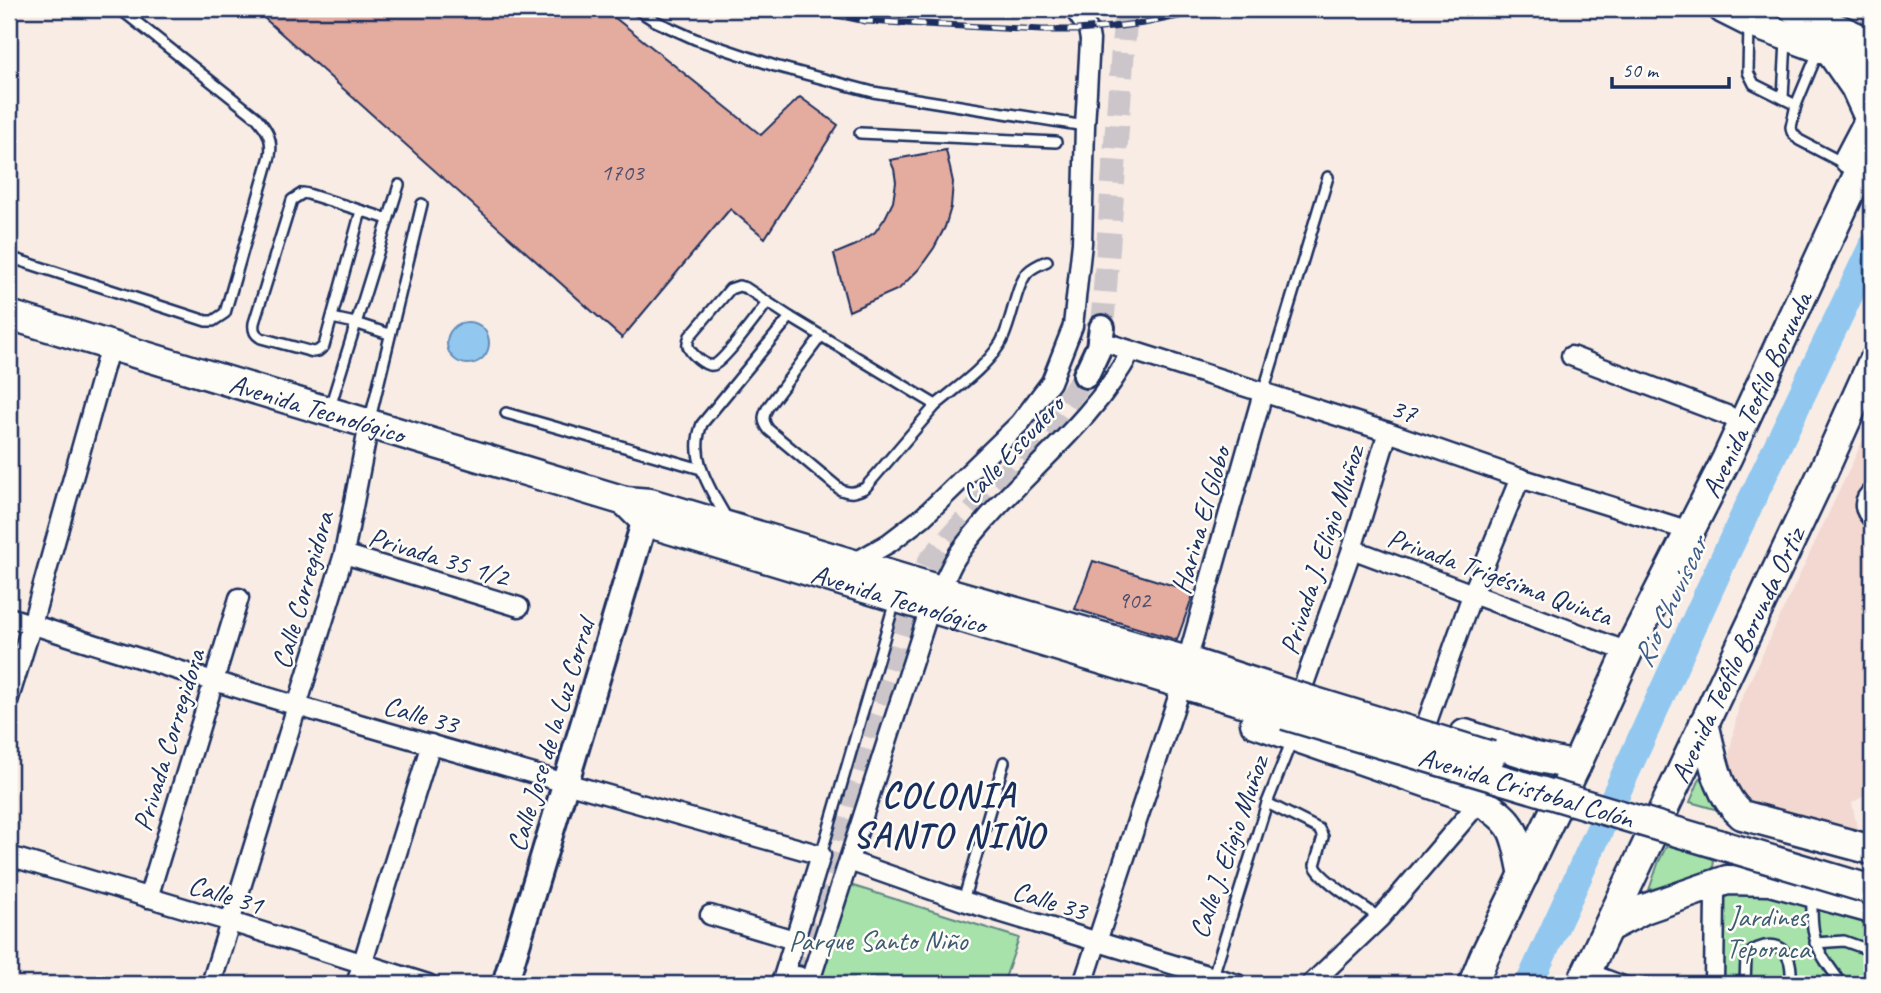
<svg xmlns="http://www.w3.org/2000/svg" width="1881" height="993" viewBox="0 0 1881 993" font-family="Caveat,sans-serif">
<rect width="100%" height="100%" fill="#f8ece5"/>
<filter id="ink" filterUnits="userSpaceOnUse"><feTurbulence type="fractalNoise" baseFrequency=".0143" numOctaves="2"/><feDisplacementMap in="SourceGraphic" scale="14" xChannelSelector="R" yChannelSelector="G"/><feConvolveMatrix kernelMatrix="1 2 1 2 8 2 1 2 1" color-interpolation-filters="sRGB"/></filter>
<g filter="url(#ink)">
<polygon fill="#f2d8d0" points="1872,421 1872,791 1852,803 1857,828 1852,836 1739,802 1730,774 1730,751 1739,704"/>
<g fill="#a6e2a9" stroke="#608884" stroke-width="2">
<polygon points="1715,743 1729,813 1690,802"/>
<polygon points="1667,845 1714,856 1713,872 1695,883 1682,881 1649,890 1659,861"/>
<polygon points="1725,878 1872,910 1872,984 1716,984"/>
<polygon points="850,885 1019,938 1003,984 817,984"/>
</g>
<circle fill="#92c8f0" stroke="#628bb6" stroke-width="2" cx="468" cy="343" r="21"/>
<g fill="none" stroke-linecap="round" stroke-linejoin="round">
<polyline stroke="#92c8f0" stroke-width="28" points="1529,984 1724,558 1872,247"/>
</g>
<g fill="#e4ab9f" stroke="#1b2f5e" stroke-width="2">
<polygon points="254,9 604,9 761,135 800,97 838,125 765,238 730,209 622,338"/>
<polygon points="946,150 953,182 951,207 945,227 934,248 919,269 899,289 849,311 834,254 856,245 875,232 885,218 893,202 896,182 894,169 890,160"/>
<polygon points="1093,561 1194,592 1177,640 1075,609"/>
</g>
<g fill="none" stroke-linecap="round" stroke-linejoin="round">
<g stroke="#ccc6ca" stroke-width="24" stroke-dasharray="24 12" stroke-linecap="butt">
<polyline points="1102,328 1126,9"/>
<polyline points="797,979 900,631 915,592 930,561 1041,436 1086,375"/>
</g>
<g stroke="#1b2f5e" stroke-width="14">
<g id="lane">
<polyline points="636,9 655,21 695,39 775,66 873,92 1085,126"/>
<polyline points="1749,26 1748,72 1754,84 1796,105"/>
<polyline points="1818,52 1796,105 1791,127 1792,132 1799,140 1845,164"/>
<polyline points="1783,98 1786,40"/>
<polyline points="860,133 1056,142"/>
<path d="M361,211L324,346L318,351L313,352L261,338C255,334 253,331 254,323L292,200L303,193L308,194L388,219"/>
<path d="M9,257L206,321H213L225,313L270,156C273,139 267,129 256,117L120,9"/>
<path d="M790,317L936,405C959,386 984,369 1000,344C1012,324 1015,286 1028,272C1033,267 1040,264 1047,261"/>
<polyline points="332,318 355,323 389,334"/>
<path d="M821,336L768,407C763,416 762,421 769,430L841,490C851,494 856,492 865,488L936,405"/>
<polyline points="1263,393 1328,177"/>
<polyline points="330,407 399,185"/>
<polyline points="506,413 701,469"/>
<polyline points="370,419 422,204"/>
<path d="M1872,486C1856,498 1857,512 1872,524"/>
<path d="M727,519C711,490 688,458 702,424L790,317L746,288L739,286L730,289L690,336C689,339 687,342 688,346C690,353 705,367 713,365C723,363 759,313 767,303"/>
<path d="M1267,803L1319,829L1323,837L1315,865C1319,879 1366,908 1380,918"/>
<polyline points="821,855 895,601"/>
<path d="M1812,895C1811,941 1815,948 1842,984"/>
<polyline points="963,901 1004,762"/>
<polyline points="1815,943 1844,941 1872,951"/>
<polyline points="1593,970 1628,983 1652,984"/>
<polyline points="1213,976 1267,803 1292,740"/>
<path d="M1745,984L1746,956C1760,944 1781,938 1789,960C1792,968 1791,977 1791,984"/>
</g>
</g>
<g stroke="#1b2f5e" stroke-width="23">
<g id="street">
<polyline points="1101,341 1388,432 1520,478 1690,531"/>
<polyline points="1571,356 1729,416"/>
<polyline points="1352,549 1628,652"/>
<polyline points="344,554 519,607"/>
<polyline points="854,563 889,543 923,517 1020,423 1051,382 1073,326 1082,243 1085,126 1090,40 1088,29 1074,9"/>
<path d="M940,590C945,580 949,570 954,561C964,544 978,529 991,514C1039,461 1097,415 1131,351"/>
<path d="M9,617C277,704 549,778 821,855L781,984"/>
<polyline points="1187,661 1263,393"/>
<polyline points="1304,684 1352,549 1388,432"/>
<polyline points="9,698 32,624 110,346"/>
<polyline points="1427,722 1472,595 1520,478"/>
<polyline points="9,856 231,922 428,984"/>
<polyline points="849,861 963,901 1237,984"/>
<polyline points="148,898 239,598"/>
<polyline points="710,915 794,940"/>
<polyline points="211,984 344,554 369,424"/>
<polyline points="356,984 431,744"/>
<polyline points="809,984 930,608"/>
<polyline points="1083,984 1182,685"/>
<polyline points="1311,984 1380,918 1480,801"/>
<polyline points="1714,984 1715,895 1718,883"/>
</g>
</g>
<g stroke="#1b2f5e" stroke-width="30">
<g id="secondary">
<polyline points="1086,375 1099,347 1102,328"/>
<polyline points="505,984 650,503"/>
<polyline points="795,984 797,979"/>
</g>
</g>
<g stroke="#1b2f5e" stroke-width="33">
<g id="primary">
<polyline points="1723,9 1749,22 1872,67"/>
<polyline points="1794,9 1872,44"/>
<polyline points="1830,51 1855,87 1870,120"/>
<polyline points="1849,159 1872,115"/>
<path id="s1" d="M9,315L625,501L650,503L940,590L1187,661L1292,695"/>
<path id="s2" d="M625,501L646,522L1285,715"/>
<path d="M1255,723L1480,801C1518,824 1515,834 1524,875"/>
<path d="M1704,723C1712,753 1716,794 1742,815L1872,850"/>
<polyline points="1465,734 1536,757 1576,766"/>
<polyline points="1609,927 1644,909 1727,880 1770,881 1872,909"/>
<path id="s3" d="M1473,984L1484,957L1576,766L1628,652L1727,458L1872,145"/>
<path id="s4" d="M1581,984L1824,470L1872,363"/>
</g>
</g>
<use href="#lane" stroke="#fdfcf7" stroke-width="9"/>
<use href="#street" stroke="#fdfcf7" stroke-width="18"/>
<use href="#secondary" stroke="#fdfcf7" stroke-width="24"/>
<use href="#primary" stroke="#fdfcf7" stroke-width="28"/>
<g stroke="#1b2f5e" stroke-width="7">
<polyline id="rail" points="809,9 866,21 1042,30 1077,30 1112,27 1144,23 1212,9"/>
</g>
<use href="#rail" stroke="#fdfcf7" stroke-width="4.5" stroke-dasharray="13" stroke-linecap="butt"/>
<g stroke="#1b2f5e" stroke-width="33" stroke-linecap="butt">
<g id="primary-bridge">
<polyline points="1292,695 1491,756"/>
<path id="s5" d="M1285,715L1872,890"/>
</g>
</g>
<use href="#primary-bridge" stroke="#fdfcf7" stroke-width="28"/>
</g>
</g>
<g text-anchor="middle" stroke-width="5" stroke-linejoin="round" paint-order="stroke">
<g font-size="24" fill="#4d4e6e">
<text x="622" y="180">1703</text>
<text x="1134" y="608">902</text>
</g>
<g font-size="28" fill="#1b2f5e" stroke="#fdfcf7">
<text dy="10" stroke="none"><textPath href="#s3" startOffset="654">Avenida Teofilo Borunda</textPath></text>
<text dy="10" stroke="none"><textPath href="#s1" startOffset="322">Avenida Tecnológico</textPath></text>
<text transform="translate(1404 410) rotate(19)" y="10">37</text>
<text transform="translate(1012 449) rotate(-47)" y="10">Calle Escudero</text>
<text transform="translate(1200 520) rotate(-74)" y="10">Harina El Globo</text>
<text transform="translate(1321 550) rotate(-72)" y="10">Privada J. Eligio Muñoz</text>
<text transform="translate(439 556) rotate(17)" y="10">Privada 35 1/2</text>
<text transform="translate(1500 576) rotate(20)" y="10">Privada Trigésima Quinta</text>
<text transform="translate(302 590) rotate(-74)" y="10">Calle Corregidora</text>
<text dy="10" stroke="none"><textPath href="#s2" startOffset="294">Avenida Tecnológico</textPath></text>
<text dy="10" stroke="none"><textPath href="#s4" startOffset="364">Avenida Teófilo Borunda Ortiz</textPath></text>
<text transform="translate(421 714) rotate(16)" y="10">Calle 33</text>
<text transform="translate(550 735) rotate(-73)" y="10">Calle Jose de la Luz Corral</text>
<text transform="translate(168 740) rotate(-73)" y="10">Privada Corregidora</text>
<text dy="10" stroke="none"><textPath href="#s5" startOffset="252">Avenida Cristobal Colón</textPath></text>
<text transform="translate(1228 847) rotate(-71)" y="10">Calle J. Eligio Muñoz</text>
<text transform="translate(226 894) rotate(17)" y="10">Calle 31</text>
<text transform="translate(1050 900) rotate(17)" y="10">Calle 33</text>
</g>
<g font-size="28" fill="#3e5c71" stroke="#fdfcf7">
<text x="1768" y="926">Jardines<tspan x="1768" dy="32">Teporaca</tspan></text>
<text x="878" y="950">Parque Santo Niño</text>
</g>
<g font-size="30" font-style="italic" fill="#3f5d8a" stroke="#fdfcf7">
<text transform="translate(1670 602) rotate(-65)" y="10">Rio Chuviscar</text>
</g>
<g font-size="35" font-weight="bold" letter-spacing="2" fill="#1b2f5e" stroke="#fdfcf7">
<text x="949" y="807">COLONIA<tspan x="949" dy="40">SANTO NIÑO</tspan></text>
</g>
</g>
<rect width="1881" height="993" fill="none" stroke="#fdfcf7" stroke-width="35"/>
<rect x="18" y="18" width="1846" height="958" fill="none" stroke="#1b2f5e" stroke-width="2.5" filter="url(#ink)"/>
<path d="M1612 77v10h117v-10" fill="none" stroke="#1b2f5e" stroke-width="3.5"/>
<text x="1622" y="77" font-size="21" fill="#1b2f5e" stroke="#fdfcf7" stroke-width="5" paint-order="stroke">50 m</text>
</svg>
